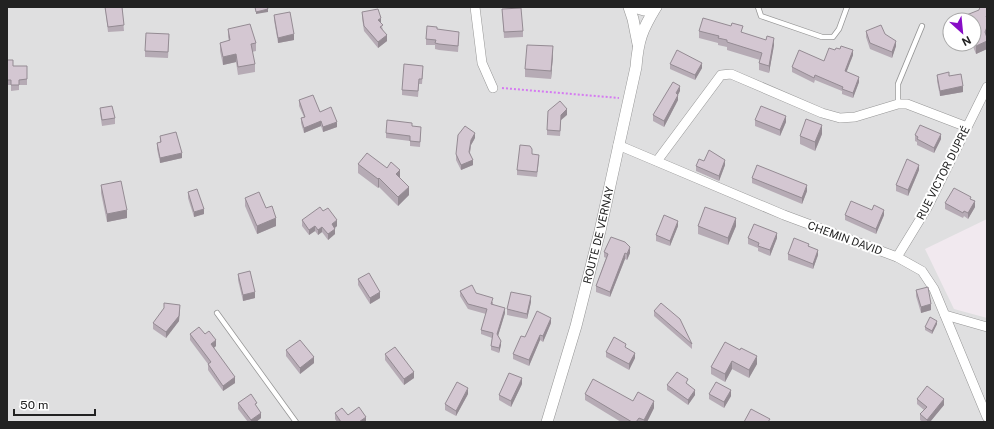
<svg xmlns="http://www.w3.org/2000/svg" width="994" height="429" viewBox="0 0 994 429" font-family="'Public Sans',sans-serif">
<rect width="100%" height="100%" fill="#f1e9ef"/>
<path fill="#dfdfe0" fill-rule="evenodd" d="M7,7H987V219L925,249L954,309L987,318V422H7ZM950,20H974V44H950Z"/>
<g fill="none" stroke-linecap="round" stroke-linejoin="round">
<g stroke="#969696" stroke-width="6">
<g id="service">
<polyline points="758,7 761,16 822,37 833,37 839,29 847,7"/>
<polyline points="898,104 898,84 922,26"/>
<polyline points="217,313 296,422"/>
</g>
</g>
<g stroke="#969696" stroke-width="10">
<g id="minor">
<polyline points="475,7 482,63 493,88"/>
<polyline points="618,145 784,215 897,257 922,271 934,289 987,417"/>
<polyline points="657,161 721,75 731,74 822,113 840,118 855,117 898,104 907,104 967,127"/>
<polyline points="897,257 927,208 987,87"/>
<polyline points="945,315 987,327"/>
</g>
</g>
<g stroke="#969696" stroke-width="12">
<g id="tertiary">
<polyline points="629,7 633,19 638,44"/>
<polyline points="634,7 644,10 656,7"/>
<path id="s1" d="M547,422L576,326L600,231L636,67C638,40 642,30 656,7"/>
</g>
</g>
<polyline stroke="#d57af1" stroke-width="2" stroke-dasharray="2 2" stroke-linecap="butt" points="502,88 619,98"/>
<use href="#service" stroke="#fff" stroke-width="4.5"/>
<use href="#minor" stroke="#fff" stroke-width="9"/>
<use href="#tertiary" stroke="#fff" stroke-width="11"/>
</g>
<g fill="#b6abb5">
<polygon points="105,7 122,7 124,31 108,32"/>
<polygon points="987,8 987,35 986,37 987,38 987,49 976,54 972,44 974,44 974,20"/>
<polygon points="502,9 523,31 523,37 504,38"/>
<polygon points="362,12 381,23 383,30 387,41 378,48 364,31 362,18"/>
<polygon points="274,15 294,40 278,43 274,20"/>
<polygon points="228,29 256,43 256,51 252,52 255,64 255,72 238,75 236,62 223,65 220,51 220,43 229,41 228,37"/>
<polygon points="437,29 459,38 458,52 439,50 435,49 435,45 426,45 426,39"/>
<polygon points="699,31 743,33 774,45 769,73 759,70 759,63 760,60 727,50 727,47 718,45 718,43 699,38"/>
<polygon points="866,31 885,34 896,46 892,58 870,49 866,37"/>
<polygon points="169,39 168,58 145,57 145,51"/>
<polygon points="835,50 853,55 846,72 859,82 853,98 842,94 842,91 815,80 814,83 792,72 792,67 824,61"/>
<polygon points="553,55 551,79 525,77 525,69"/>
<polygon points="7,60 13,66 27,66 27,85 19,85 19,90 11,91 11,85 7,85"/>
<polygon points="670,64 702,68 695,80 670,69"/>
<polygon points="423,71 422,84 419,84 418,97 402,95 402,90"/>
<polygon points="937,75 949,76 963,92 940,96 937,81"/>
<polygon points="680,91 678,94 678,100 664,127 653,121 653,115"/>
<polygon points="299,100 320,112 337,127 323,132 321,126 304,133 301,123 301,118 304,117 299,106"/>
<polygon points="100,108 115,118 115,124 102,126 100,113"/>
<polygon points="567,115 561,120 560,136 547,135 547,130"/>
<polygon points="755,120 786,122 780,136 755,126"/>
<polygon points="412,126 421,132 420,147 410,146 410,141 386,138 386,133"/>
<polygon points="822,134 815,151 800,144 800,136"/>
<polygon points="915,135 941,139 934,153 917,145 917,142 915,141"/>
<polygon points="160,136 182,158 160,163 157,149 157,143 160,142"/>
<polygon points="475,138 471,145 470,153 473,165 461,170 456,160 456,154"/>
<polygon points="532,154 539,160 537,177 517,175 517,170"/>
<polygon points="704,161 725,165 719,181 696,171 696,166"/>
<polygon points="358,164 400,178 409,195 398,206 379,187 378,188 358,173"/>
<polygon points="919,170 908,196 896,191 896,185"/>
<polygon points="752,178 807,191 802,204 752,183"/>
<polygon points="101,185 127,218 107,222 101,193"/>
<polygon points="188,192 204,214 194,217 188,198"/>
<polygon points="245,198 266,208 276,226 257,234 245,206"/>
<polygon points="971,200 975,207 968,219 964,216 963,218 945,209 945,203"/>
<polygon points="872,210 884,215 876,234 845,220 845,215"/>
<polygon points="323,211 337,226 335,228 335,234 328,240 322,232 318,235 315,231 309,235 302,226 302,220"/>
<polygon points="678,226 670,246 656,241 656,235"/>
<polygon points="698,226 736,226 728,245 698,234"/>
<polygon points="748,238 777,238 770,256 758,251 758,248 748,244"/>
<polygon points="809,246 818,255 813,269 788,260 788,254"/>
<polygon points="604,252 630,253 627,260 625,259 610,297 596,292 596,286 606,258 604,257"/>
<polygon points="238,274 255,298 243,301 238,280"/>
<polygon points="358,279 380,298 370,304 358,285"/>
<polygon points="916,290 931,310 921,313 916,296"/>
<polygon points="460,291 476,293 493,302 493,304 505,313 498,336 501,345 499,353 491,350 491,346 492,338 481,334 481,330 486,314 468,309 460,296"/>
<polygon points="531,302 527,319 507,315 507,309"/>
<polygon points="180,310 179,321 166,338 153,329 153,323"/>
<polygon points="654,311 692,344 692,349 654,316"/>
<polygon points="551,323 543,342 540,340 529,366 513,359 513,354 525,337"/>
<polygon points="937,324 932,334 925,330 925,327"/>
<polygon points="190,334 205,334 216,346 214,348 235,383 223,391 208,370 208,364 190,340"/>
<polygon points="286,350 314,363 300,374 286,356"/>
<polygon points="740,350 757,364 749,378 732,369 725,382 711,374 711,367"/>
<polygon points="606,352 635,358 629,370 606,357"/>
<polygon points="385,354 414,378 404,385 385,360"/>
<polygon points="522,384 511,407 499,400 499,395"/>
<polygon points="688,384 695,395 688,405 667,390 667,385"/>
<polygon points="468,394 456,416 445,410 445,404"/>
<polygon points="585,394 633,401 654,408 647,422 621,422 585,400"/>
<polygon points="709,394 731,396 724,408 709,399"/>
<polygon points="917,399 944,405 930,422 923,422 920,420 920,414 924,410 917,404"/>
<polygon points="238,403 257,408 261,418 256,422 248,422 238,409"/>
<polygon points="335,413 348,415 366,422 337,422 335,419"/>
</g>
<g fill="#948b93">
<polygon points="268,9 268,12 256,14 256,12"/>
<polygon points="381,18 381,23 378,20"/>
<polygon points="987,27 987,35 985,40 985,32"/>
<polygon points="294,34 294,40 278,43 278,38"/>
<polygon points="387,35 387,41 378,48 378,42"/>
<polygon points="774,38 774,45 769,73 769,66"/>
<polygon points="896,41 896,46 892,58 892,52"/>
<polygon points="987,41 987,49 976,54 976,46"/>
<polygon points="553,46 553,55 551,79 551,71"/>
<polygon points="853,50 853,55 845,76 845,71"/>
<polygon points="236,54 236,62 223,65 223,57"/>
<polygon points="702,63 702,68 695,80 695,75"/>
<polygon points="859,77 859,82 853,98 853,93"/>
<polygon points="680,86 680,91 676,99 676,93"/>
<polygon points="963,86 963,92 940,96 940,91"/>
<polygon points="678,95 678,100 664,127 664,121"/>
<polygon points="567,109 567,115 561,120 560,136 561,115"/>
<polygon points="786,116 786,122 780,136 780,130"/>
<polygon points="321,121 321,126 304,133 304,128"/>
<polygon points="337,122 337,127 323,132 323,127"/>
<polygon points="822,125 822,134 815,151 815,142"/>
<polygon points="475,133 475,138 471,145 469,158 471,140"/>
<polygon points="941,134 941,139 934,153 934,148"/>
<polygon points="182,153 182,158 160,163 160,158"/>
<polygon points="473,160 473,165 461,170 461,165"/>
<polygon points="725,160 725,165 719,181 719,176"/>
<polygon points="919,165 919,170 908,196 908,190"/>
<polygon points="400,170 400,178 396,174"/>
<polygon points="379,178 379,187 378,188 378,179"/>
<polygon points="807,185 807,191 802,204 802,198"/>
<polygon points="409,187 409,195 398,206 398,197"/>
<polygon points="975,201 975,207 968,219 968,213"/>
<polygon points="204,209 204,214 194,217 194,212"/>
<polygon points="127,210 127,218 107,222 107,214"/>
<polygon points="884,210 884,215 876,234 876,229"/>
<polygon points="276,218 276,226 257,234 257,226"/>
<polygon points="736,218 736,226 728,245 728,238"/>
<polygon points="337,220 337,226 332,230 332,224"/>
<polygon points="678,221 678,226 670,246 670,241"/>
<polygon points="315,226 315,231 309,235 309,230"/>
<polygon points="322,227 322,232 318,235 318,230"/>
<polygon points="335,229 335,234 328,240 328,234"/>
<polygon points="777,233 777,238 770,256 770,250"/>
<polygon points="630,247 630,253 627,260 627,254"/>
<polygon points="818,250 818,255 813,269 813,264"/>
<polygon points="625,253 625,259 610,297 610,292"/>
<polygon points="255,292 255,298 243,301 243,295"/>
<polygon points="380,292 380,298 370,304 370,298"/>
<polygon points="531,296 531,302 527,319 527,314"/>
<polygon points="931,304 931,310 921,313 921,307"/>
<polygon points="180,305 179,321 166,338 166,332"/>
<polygon points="505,308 505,313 497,339 497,334"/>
<polygon points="551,318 551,323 543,342 543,336"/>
<polygon points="937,321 937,324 932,334 932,331"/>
<polygon points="540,335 540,340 529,366 529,360"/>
<polygon points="216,340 216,346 211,350 211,344"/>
<polygon points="501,341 501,345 499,353 499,348"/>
<polygon points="635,353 635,358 629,370 629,364"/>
<polygon points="757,356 757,364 749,378 749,370"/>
<polygon points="314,357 314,363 300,374 300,368"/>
<polygon points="732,361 732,369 725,382 725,374"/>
<polygon points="414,372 414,378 404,385 404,379"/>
<polygon points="235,377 235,383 223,391 223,386"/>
<polygon points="522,378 522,384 511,407 511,401"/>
<polygon points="468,388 468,394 456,416 456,411"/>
<polygon points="695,390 695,395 688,405 688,400"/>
<polygon points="731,390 731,396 724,408 724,402"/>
<polygon points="944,399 944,405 930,422 927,422 927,420"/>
<polygon points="654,401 654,408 647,422 644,422 644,420"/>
<polygon points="261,413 261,418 256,422 251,422 251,420"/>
<polygon points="366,417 366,422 359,422"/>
</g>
<g fill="#d4c7d2" stroke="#948b93">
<polygon points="105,7 122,7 124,25 108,27"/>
<polygon points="255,7 267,7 268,9 256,12"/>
<polygon points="980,7 985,7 987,8 987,15 986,17 987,17 987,27 985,32 987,38 987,41 976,46 974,42 974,20 958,20 959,18 979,10"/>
<polygon points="521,8 523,31 504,32 502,9"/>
<polygon points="378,9 381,18 378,20 383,25 380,27 387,35 378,42 364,26 362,12"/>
<polygon points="290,12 294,34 278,38 274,15"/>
<polygon points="703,18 731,26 732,23 743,26 741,32 766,40 767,36 774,38 769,66 759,63 762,53 727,42 727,40 718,38 719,36 699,31"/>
<polygon points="250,24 256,43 251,44 255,64 238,67 236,54 223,57 220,43 230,40 228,29"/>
<polygon points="881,25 885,34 896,41 892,52 870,43 866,31"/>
<polygon points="427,26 437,27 437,29 459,32 458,46 439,44 435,43 436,40 426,39"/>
<polygon points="146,33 169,34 168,52 145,51"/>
<polygon points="527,45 553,46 551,71 525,69"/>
<polygon points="841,46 853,50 845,71 859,77 853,93 842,89 843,87 815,75 814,78 792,67 799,50 824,61 829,48 835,50 836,48 840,49"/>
<polygon points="677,50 702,63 695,75 670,64"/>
<polygon points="7,60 13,60 13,66 27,66 27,79 19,80 19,85 11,85 11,80 7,80"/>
<polygon points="404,64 423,66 422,79 419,79 418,91 402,90"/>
<polygon points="949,72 949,76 961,74 963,86 940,91 937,75"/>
<polygon points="673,82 680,86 676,93 678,95 664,121 653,115"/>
<polygon points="313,95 320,112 331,107 337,122 323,127 321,121 304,128 301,118 305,117 299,100"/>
<polygon points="560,101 567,109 561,115 560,131 547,130 548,111"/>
<polygon points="112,106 115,118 102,120 100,108"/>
<polygon points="761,106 786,116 780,130 755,120"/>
<polygon points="806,119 822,125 815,142 800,136"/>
<polygon points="387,120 412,123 412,126 421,127 420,142 410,141 410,136 386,133"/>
<polygon points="920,125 941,134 934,148 917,139 918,137 915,135"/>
<polygon points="465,126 475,133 471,140 469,152 473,160 461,165 456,154 458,135"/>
<polygon points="176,132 182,153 160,158 157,143 161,142 160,136"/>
<polygon points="520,145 530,146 532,149 532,154 539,155 537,172 517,170"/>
<polygon points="709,150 725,160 719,176 696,166 699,159 704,161"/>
<polygon points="367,153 387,168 391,162 400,170 396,174 409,187 398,197 379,178 378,179 358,164"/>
<polygon points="907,159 919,165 908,190 896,185"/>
<polygon points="757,165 807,185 802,198 752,178"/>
<polygon points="121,181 127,210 107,214 101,185"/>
<polygon points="954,188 971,197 970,199 975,201 968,213 964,211 963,213 945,203"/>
<polygon points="197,189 204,209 194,212 188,192"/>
<polygon points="259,192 266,208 272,206 276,218 257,226 245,198"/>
<polygon points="851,201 872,210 874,205 884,210 876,229 845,215"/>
<polygon points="320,207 323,211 328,208 337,220 332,224 335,229 328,234 322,227 318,230 315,226 309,230 302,220"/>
<polygon points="705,207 736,218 728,238 698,226"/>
<polygon points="664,215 678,221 670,241 656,235"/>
<polygon points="754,224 777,233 770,250 758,246 759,243 748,238"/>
<polygon points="611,237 625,242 630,247 627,254 625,253 610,292 596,286 608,254 604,252"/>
<polygon points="794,238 809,244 808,246 818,250 813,264 788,254"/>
<polygon points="250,271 255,292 243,295 238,274"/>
<polygon points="369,273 380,292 370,298 358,279"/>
<polygon points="472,285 476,293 493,298 491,304 505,308 497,334 501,341 499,348 491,346 493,333 481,330 487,309 468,304 460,291"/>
<polygon points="928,287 931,304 921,307 916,290"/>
<polygon points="511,292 531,296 527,314 507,309"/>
<polygon points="164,303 180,305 179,316 166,332 153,323 164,308"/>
<polygon points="661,303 680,319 692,344 654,311"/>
<polygon points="537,311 551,318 543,336 540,335 529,360 513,354 521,336 525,337"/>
<polygon points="930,317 937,321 932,331 925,327"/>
<polygon points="199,327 205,334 209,331 216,340 211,344 235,377 223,386 208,364 211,362 190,334"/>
<polygon points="614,337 626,344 625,347 635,353 629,364 606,352"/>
<polygon points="300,340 314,357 300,368 286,350"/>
<polygon points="725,342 740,350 741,348 757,356 749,370 732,361 725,374 711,367"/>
<polygon points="395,347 414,372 404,379 385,354"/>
<polygon points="677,372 688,379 686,383 695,390 688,400 667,385"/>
<polygon points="509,373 522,378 511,401 499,395"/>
<polygon points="593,379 633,401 638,392 654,401 644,420 639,418 636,422 632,422 585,394"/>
<polygon points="457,382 468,388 456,411 445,404"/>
<polygon points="716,382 731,390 724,402 709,394"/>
<polygon points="927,386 944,399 927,420 920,414 927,407 917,399"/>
<polygon points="251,394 257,403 255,404 261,413 251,420 238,403"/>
<polygon points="359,407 366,417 359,422 341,422 335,413 342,408 348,415"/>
<polygon points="751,409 770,419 768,422 744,422"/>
</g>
<g text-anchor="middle" stroke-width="4" stroke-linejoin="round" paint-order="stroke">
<g font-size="11" fill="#222" stroke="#fff">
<text transform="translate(943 173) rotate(-63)" y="4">RUE VICTOR DUPRÉ</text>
<text dy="4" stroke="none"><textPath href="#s1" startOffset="194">ROUTE DE VERNAY</textPath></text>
<text transform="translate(845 238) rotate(20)" y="4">CHEMIN DAVID</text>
</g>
</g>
<rect width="994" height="429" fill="none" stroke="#222222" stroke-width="16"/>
<g transform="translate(962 32) rotate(153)"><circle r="19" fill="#ffffff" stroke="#a7a7a7"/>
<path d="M0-3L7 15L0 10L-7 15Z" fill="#870dc6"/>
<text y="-6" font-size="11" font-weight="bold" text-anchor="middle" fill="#222222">N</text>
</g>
<path d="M14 409v6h81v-6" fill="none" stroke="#222222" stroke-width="2"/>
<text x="20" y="409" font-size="12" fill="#222222" stroke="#ffffff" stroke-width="3" paint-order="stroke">50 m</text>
</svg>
